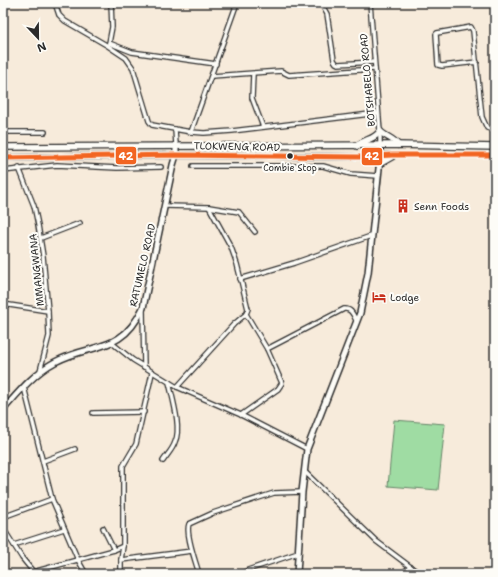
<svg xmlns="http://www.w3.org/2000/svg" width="498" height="577" viewBox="0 0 498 577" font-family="'Shantell Sans',sans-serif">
<rect width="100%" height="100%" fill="#f7ebdb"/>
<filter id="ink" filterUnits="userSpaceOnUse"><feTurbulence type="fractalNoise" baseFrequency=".025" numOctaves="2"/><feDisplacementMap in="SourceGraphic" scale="8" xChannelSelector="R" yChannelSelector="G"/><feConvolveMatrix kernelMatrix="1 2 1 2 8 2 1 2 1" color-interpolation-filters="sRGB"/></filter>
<g filter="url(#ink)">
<polygon fill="#9fdca3" stroke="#658467" points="394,420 445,424 438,490 388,486"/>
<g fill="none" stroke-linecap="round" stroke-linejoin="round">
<g stroke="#2b2b2b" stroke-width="6">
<g id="street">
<polyline points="55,3 59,15 65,21 108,46 126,58 133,68 149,121 152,125 191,132 204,133 232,131 378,113"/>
<polyline points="370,3 380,131 380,145"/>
<polyline points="322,5 327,14 334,60 336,63 338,64 374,62"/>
<polyline points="109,43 132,52 216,64"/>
<polyline points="109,43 112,27 111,3"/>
<polyline points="477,62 442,66 438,65 436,34 437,33 471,27 473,31 482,117 487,128 495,131"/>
<polyline points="253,74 252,98 263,127"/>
<polyline points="212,76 281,71 289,75 374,69"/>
<polyline points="175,129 176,145"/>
<polyline points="3,132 45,132"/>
<polyline points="191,132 237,3"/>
<polyline points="193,166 323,166 351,174 378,176"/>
<polyline points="19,168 34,206 38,225 43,256 48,311 49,336 40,371"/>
<polyline points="3,171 57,165 117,168 161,167"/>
<polyline points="165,206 209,207 231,247 237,264 248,309 246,314 234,324 177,387"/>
<polyline points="209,207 239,212 255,232"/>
<polyline points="41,238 80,223"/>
<polyline points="240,279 294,263 371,236"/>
<polyline points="3,304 48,311"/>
<polyline points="143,310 144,367"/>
<polyline points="112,343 133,360 177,387 241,415 307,449"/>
<path d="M267,349L344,309C352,308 354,317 357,322"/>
<polyline points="24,387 52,499 78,560 86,574"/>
<polyline points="93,413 144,412"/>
<polyline points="241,415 278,389 282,383 267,349 246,314"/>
<polyline points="43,461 75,449"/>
<path d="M163,461C167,455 173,449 175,442C182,428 172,397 169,382"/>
<polyline points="304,471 376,541 420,574"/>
<polyline points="3,517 52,499"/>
<polyline points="3,528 22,558 35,574"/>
<polyline points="103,528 114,550"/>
<polyline points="14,545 64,529"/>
<polyline points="121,560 192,551"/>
<polyline points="33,572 114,550 123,546"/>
<polyline points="121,574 121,560 123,546 123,466 136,444 152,373"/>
<path d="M199,574C196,562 185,534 189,524L213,513L274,493L302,492"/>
<polyline points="242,574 248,570 298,553"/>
<polyline points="400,574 411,567"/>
</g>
</g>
<g stroke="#2b2b2b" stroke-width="8">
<g id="secondary">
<path d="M3,410C18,393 34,373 55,362C92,342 121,355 143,308L173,165L176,155V145"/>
<polyline points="297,574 302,492 307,449 360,313 368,273 380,159 380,145"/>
</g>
</g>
<g stroke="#2b2b2b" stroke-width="8">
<g id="primary">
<path d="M357,146C364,139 375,140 380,131C385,137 393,138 398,145"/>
<polyline points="3,147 398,145 495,147"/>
<polyline points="3,158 176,155 359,157 392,155 495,155"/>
<polyline points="366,159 370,158 379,164 393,156"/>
</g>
</g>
<use href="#street" stroke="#fdfcf7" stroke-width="3.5"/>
<use href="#secondary" stroke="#fdfcf7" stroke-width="5"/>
<use href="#primary" stroke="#fdfcf7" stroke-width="5.5"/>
<g stroke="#fdfcf7" stroke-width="8">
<polyline id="bus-1" points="3,158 176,155 359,157 392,155 495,155"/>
</g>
<use href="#bus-1" stroke="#f26522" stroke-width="5"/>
</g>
</g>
<defs>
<g id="building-bare" transform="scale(1.08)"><path d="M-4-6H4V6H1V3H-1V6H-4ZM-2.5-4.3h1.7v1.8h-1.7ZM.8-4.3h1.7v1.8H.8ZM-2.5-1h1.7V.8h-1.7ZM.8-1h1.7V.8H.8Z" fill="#c8321e" stroke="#fdfcf7" stroke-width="2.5" paint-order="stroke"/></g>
<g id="hotel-bare" transform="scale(1.08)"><path d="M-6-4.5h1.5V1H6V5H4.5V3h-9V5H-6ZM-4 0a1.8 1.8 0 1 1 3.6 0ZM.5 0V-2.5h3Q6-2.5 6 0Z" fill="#c8321e" stroke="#fdfcf7" stroke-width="2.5" paint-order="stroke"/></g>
</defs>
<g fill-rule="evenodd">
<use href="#building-bare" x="403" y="206"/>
<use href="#hotel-bare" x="379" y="297"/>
</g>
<circle fill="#2b2b2b" stroke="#fdfcf7" stroke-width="1.5" cx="290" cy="156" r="3.5"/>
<g text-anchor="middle" stroke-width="4" stroke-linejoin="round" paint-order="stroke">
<g font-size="9" fill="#2b2b2b" stroke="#fdfcf7">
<text x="290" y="171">Combie Stop</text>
</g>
<g font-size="10" fill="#2b2b2b" stroke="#fdfcf7">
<text transform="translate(367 80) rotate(-95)" y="4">BOTSHABELO ROAD</text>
<text transform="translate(237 146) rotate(1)" y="4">TLOKWENG ROAD</text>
<text transform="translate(142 265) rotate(-77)" y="4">RATUMELO ROAD</text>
<text transform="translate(36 270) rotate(-96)" y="4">MMANGWANA</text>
</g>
<g font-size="10" fill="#2b2b2b" stroke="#fdfcf7" text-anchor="start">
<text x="414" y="210">Senn Foods</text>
<text x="390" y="301">Lodge</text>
</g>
</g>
<g stroke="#fdfcf7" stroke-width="1.5">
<rect x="115" y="146" width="22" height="19" rx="4" fill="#f26522"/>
<rect x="361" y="147" width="22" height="19" rx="4" fill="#f26522"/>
</g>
<g font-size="11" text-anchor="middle" font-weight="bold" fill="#fff">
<text x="126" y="160">42</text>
<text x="372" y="160">42</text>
</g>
<rect width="498" height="577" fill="none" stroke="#fdfcf7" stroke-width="16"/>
<rect x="8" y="8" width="482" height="561" fill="none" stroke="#2b2b2b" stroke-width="1.5" filter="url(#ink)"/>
<g transform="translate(38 38) rotate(158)" stroke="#fdfcf7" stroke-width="3" paint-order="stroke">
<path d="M0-3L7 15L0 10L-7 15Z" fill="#2b2b2b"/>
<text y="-6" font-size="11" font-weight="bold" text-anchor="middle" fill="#2b2b2b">N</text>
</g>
</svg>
